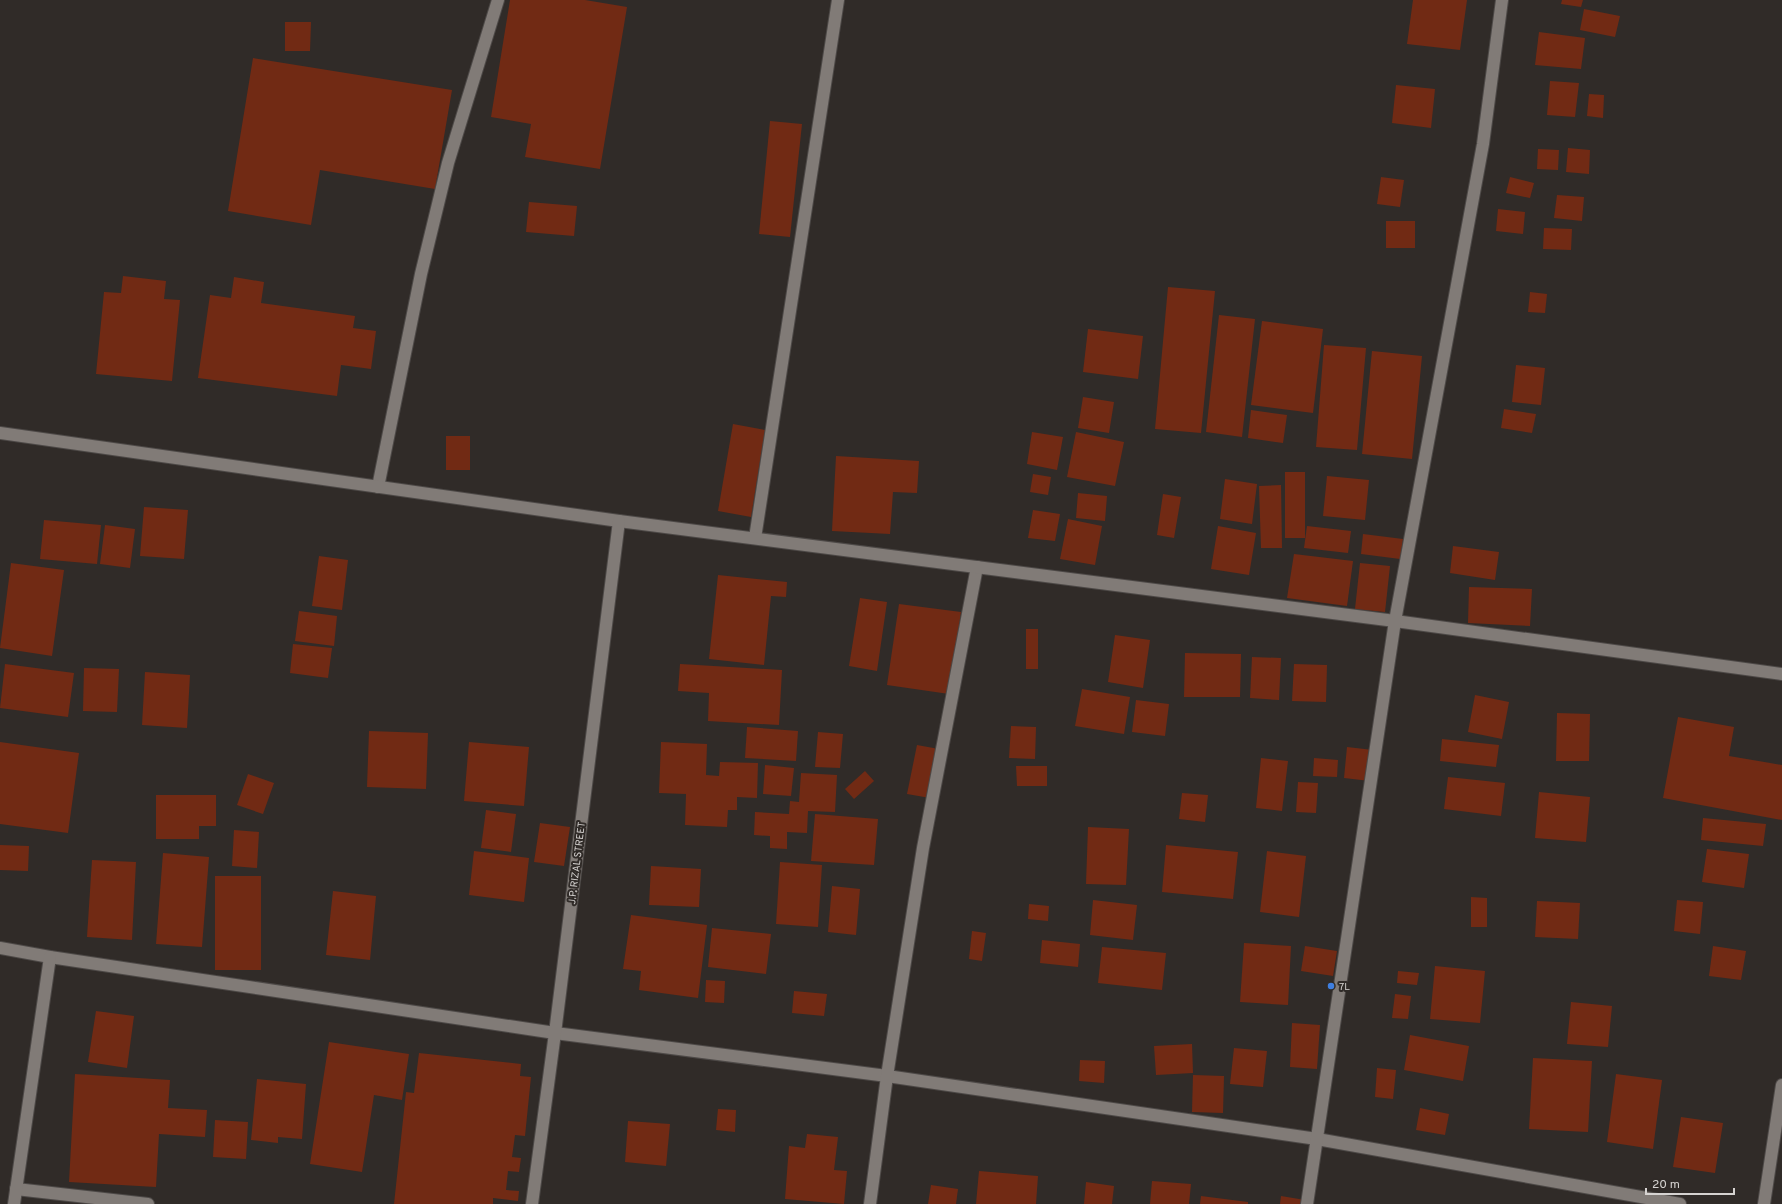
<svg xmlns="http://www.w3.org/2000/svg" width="1782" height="1204" viewBox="0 0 1782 1204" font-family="Overpass,sans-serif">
<rect width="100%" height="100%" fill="#302b28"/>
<g fill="#712a14">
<polygon points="510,0 585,0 627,7 600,169 525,157 531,124 491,117"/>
<polygon points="1413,0 1467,0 1460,50 1407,44"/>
<polygon points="1562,0 1583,0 1581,7 1561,4"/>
<polygon points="1584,9 1620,16 1615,37 1580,30"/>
<polygon points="285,22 311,22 310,51 285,51"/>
<polygon points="1539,32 1585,38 1581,69 1535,65"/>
<polygon points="253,58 452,90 435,189 320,170 311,225 228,211"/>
<polygon points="1550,81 1579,83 1575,117 1547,115"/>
<polygon points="1396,85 1435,89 1431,128 1392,123"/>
<polygon points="1589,94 1604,95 1603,118 1587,116"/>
<polygon points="770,121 802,124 790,237 759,234"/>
<polygon points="1568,148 1590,150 1589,174 1566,172"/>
<polygon points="1538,149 1559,150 1558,170 1537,169"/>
<polygon points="1381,177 1404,180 1400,207 1377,204"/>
<polygon points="1510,177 1534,183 1530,198 1506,193"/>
<polygon points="1557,195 1584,197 1582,221 1554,218"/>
<polygon points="529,202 577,206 574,236 526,232"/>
<polygon points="1498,209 1525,212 1523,234 1496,231"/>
<rect x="1386" y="221" width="29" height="27"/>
<polygon points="1544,228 1572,229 1571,250 1543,249"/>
<polygon points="123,276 166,281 164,299 180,300 172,381 96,374 104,292 121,293"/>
<polygon points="234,277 264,282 261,303 355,316 353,328 376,331 371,369 341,365 337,396 198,378 210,295 231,298"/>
<polygon points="1168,287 1215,291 1201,433 1155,429"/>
<polygon points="1530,292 1547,294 1545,313 1528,312"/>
<polygon points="1219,315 1255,319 1242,437 1206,432"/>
<polygon points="1262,321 1323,329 1313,413 1251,405"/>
<polygon points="1088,329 1143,336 1138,379 1083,372"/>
<polygon points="1324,345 1366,348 1357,450 1316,447"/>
<polygon points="1372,351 1422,356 1412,459 1362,454"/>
<polygon points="1516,365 1545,368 1541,405 1512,402"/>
<polygon points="1083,397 1114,402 1109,433 1078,428"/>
<polygon points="1504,409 1536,414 1532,433 1501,428"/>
<polygon points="1251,410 1287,415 1283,443 1248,438"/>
<polygon points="733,424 765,430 751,517 718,511"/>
<polygon points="1032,432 1063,437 1057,470 1027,464"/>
<polygon points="1076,432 1124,442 1115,486 1067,477"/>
<rect x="446" y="436" width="24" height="34"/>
<polygon points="836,456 919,461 917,493 893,492 890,534 832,531"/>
<rect x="1285" y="472" width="20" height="66"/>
<polygon points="1033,474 1051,477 1048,495 1030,492"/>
<polygon points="1327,476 1369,480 1365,520 1323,516"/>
<polygon points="1225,479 1257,484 1252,524 1220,519"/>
<polygon points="1281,485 1282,548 1261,548 1259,486"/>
<polygon points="1078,493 1107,496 1105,521 1076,518"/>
<polygon points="1163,494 1181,497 1174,538 1157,535"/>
<polygon points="144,507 188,510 184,559 140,556"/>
<polygon points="1033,510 1060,514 1055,541 1028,538"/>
<polygon points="1068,519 1102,526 1095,565 1060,559"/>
<polygon points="44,520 101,525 97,564 40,559"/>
<polygon points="105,525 135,529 130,568 100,564"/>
<polygon points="1218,526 1256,533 1249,575 1211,569"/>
<polygon points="1307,526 1351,531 1348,553 1304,548"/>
<polygon points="1363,534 1403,539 1400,559 1361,554"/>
<polygon points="1453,546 1499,552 1495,580 1450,573"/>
<polygon points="1294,554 1353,561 1347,606 1287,598"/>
<polygon points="319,556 348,560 342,610 312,606"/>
<polygon points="11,563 64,570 52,656 0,648"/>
<polygon points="1360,563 1390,566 1385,612 1355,609"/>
<polygon points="718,575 787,582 786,597 771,596 764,665 709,659"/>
<polygon points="1469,587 1532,589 1530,626 1468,623"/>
<polygon points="860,598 887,602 877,671 849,666"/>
<polygon points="899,604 961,612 949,694 887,685"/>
<polygon points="299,611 337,616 334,646 295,641"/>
<rect x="1026" y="629" width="12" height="40"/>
<polygon points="1115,635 1150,640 1143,688 1108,682"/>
<polygon points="293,644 332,648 328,678 290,673"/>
<polygon points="1185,653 1241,654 1240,697 1184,697"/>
<polygon points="1252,657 1281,658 1279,700 1250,698"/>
<polygon points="5,664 74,673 68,717 0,708"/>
<polygon points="680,664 782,670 779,725 708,721 709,693 678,691"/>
<polygon points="1294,664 1327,665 1326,702 1292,701"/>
<polygon points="84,668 119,669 117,712 83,711"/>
<polygon points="145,672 190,675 187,728 142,725"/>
<polygon points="1082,689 1130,697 1124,734 1075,726"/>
<polygon points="1475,695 1509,702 1502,739 1468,732"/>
<polygon points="1136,700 1169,704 1165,736 1132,732"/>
<polygon points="1557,713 1590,714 1589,761 1556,761"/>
<polygon points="1678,717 1734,727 1729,756 1782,765 1782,820 1663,798"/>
<polygon points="1011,726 1036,727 1035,759 1009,758"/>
<polygon points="747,727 798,731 796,761 745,758"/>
<polygon points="369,731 428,733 426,789 367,787"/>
<polygon points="818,732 843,734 840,768 815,767"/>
<polygon points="1442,739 1499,745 1496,767 1440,761"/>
<polygon points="0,742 79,753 68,833 0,824"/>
<polygon points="469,742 529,747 524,806 464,801"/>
<polygon points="661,742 707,744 706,775 719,776 720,762 758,763 757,798 737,797 737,810 728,810 727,827 685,825 686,794 659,793"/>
<polygon points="917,745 939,749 930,798 907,794"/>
<polygon points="1347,747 1373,750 1370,781 1344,778"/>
<polygon points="1261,758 1288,761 1282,811 1256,808"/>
<polygon points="1314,758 1338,760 1337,777 1313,776"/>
<polygon points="765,765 794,768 791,796 763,794"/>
<polygon points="1016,766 1047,766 1047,786 1017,786"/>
<polygon points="865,771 874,781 854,799 845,789"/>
<polygon points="801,773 837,775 835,812 808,811 807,833 787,832 787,849 770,848 770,836 754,835 755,812 789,814 790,801 799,802"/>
<polygon points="248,774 274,783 263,814 237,805"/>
<polygon points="1448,777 1505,783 1501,816 1444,809"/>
<polygon points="1298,782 1318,783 1316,813 1296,812"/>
<polygon points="1539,792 1590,797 1586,842 1535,838"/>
<polygon points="1182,793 1208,795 1205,822 1179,819"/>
<polygon points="156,795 216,795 216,826 199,826 199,839 156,839"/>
<polygon points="486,810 516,814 511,852 481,848"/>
<polygon points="815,814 878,819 874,865 811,861"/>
<polygon points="1703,818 1766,824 1763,846 1701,840"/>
<polygon points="540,823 570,827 564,866 534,862"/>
<polygon points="1088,827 1129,829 1126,885 1086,884"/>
<polygon points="234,830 259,832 257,868 232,866"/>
<polygon points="0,845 29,846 28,871 0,870"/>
<polygon points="1166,845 1238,852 1233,899 1162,892"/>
<polygon points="1707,849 1749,854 1744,888 1702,882"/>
<polygon points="474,851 529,858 524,902 469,895"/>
<polygon points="1267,851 1306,856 1299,917 1260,912"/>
<polygon points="163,853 209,857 202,947 156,944"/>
<polygon points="92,860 136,862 132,940 87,937"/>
<polygon points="780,862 822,865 818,927 776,924"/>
<polygon points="651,866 701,869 699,907 649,905"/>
<rect x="215" y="876" width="46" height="94"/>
<polygon points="832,886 860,889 856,935 828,932"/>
<polygon points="333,891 376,896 370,960 326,955"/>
<polygon points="1471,897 1487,898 1487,927 1471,927"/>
<polygon points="1093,900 1137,905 1133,940 1090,935"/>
<polygon points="1677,900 1703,902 1700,934 1674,931"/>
<polygon points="1537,901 1580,903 1578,939 1535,937"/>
<polygon points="1029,904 1049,906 1048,921 1028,919"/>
<polygon points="631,915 707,925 698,998 639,990 641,971 623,969"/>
<polygon points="712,928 771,934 766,974 708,967"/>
<polygon points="972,931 986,933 982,961 969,959"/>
<polygon points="1042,940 1080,944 1078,967 1040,963"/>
<polygon points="1244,943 1291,946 1288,1005 1240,1002"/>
<polygon points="1305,946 1337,951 1333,976 1301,971"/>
<polygon points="1713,946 1746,951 1741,980 1709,976"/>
<polygon points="1102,947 1166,953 1162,990 1098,983"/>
<polygon points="1435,966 1485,971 1480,1023 1430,1019"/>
<polygon points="1398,971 1419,973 1417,985 1397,983"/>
<polygon points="706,980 725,981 724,1003 705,1002"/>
<polygon points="794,991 827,994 824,1016 792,1013"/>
<polygon points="1395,994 1411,996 1408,1019 1392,1018"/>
<polygon points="1571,1002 1612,1006 1608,1047 1567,1044"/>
<polygon points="96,1011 134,1016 127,1068 88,1062"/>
<polygon points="1292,1023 1320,1025 1317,1069 1290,1067"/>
<polygon points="1410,1035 1469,1046 1463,1081 1404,1070"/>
<polygon points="329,1042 409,1054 402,1100 374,1095 362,1172 310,1164"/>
<polygon points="1192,1044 1193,1073 1156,1075 1154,1046"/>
<polygon points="1234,1048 1267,1051 1263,1087 1230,1084"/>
<polygon points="419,1053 521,1064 520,1076 531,1077 525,1136 515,1135 512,1157 521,1158 519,1172 508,1171 506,1190 519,1191 518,1201 493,1198 493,1204 394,1204 406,1092 414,1093"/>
<polygon points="1533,1058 1592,1061 1588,1132 1529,1129"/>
<polygon points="1080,1060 1105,1061 1104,1083 1079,1081"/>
<polygon points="1377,1068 1396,1070 1393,1099 1375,1097"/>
<polygon points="75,1074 170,1080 168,1108 207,1110 205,1137 159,1134 156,1187 69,1182"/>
<polygon points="1616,1074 1662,1080 1653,1149 1607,1142"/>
<polygon points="1193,1075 1224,1076 1223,1113 1192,1112"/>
<polygon points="257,1079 306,1084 302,1139 278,1137 278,1143 251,1140"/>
<polygon points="1420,1108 1449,1114 1445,1135 1416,1130"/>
<polygon points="718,1109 736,1110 735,1132 716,1130"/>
<polygon points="1681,1117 1723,1123 1715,1173 1673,1167"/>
<polygon points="215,1120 248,1122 246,1159 213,1157"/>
<polygon points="628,1121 670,1124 666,1166 625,1162"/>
<polygon points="807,1134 838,1137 834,1170 847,1171 844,1204 785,1199 789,1146 805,1148"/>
<polygon points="979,1171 1038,1176 1036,1204 976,1204"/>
<polygon points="1152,1181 1191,1184 1189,1204 1150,1204"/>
<polygon points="1086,1182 1114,1186 1112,1204 1084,1204"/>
<polygon points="931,1185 958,1189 956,1204 928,1204"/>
<polygon points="1201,1196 1248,1202 1248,1204 1200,1204"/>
<polygon points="1281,1196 1305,1200 1305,1204 1280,1204"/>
</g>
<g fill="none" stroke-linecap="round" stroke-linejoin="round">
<g stroke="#4d4947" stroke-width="14">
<g id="street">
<polyline points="378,487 421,274 448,163 498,0"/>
<polyline points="755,538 838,0"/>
<polyline points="0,948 50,957 555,1033 887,1076 1317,1139 1680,1204"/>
<polyline points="16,1189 148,1204"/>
<polyline points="14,1204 50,957"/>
<polyline points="870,1204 887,1076 923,848 977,567"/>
<polyline points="1764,1204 1782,1085"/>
</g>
</g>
<g stroke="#4d4947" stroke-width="14">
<g id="secondary">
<polyline points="0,433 619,521 1395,621 1782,674"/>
<polyline points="532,1204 555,1033 619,521"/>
<polyline points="1307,1204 1395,621 1483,144 1502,0"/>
</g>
</g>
<use href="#street" stroke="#817b77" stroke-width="12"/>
<use href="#secondary" stroke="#817b77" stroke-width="12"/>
</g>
<circle fill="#3f7fe0" stroke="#302b28" stroke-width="1.5" cx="1331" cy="986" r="4"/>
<g text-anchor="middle" stroke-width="4" stroke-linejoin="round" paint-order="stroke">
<g font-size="10" fill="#d6d3d1" stroke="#302b28">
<text transform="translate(576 863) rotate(-83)" y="4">J.P. RIZAL STREET</text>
</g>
<g font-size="10" fill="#d6d3d1" stroke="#302b28" text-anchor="start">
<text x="1339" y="990">7L</text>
</g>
</g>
<path d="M1646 1188v6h88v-6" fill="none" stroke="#d6d3d1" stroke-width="2"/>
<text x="1652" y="1188" font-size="12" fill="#d6d3d1" stroke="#302b28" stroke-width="3" paint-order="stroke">20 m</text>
</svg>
